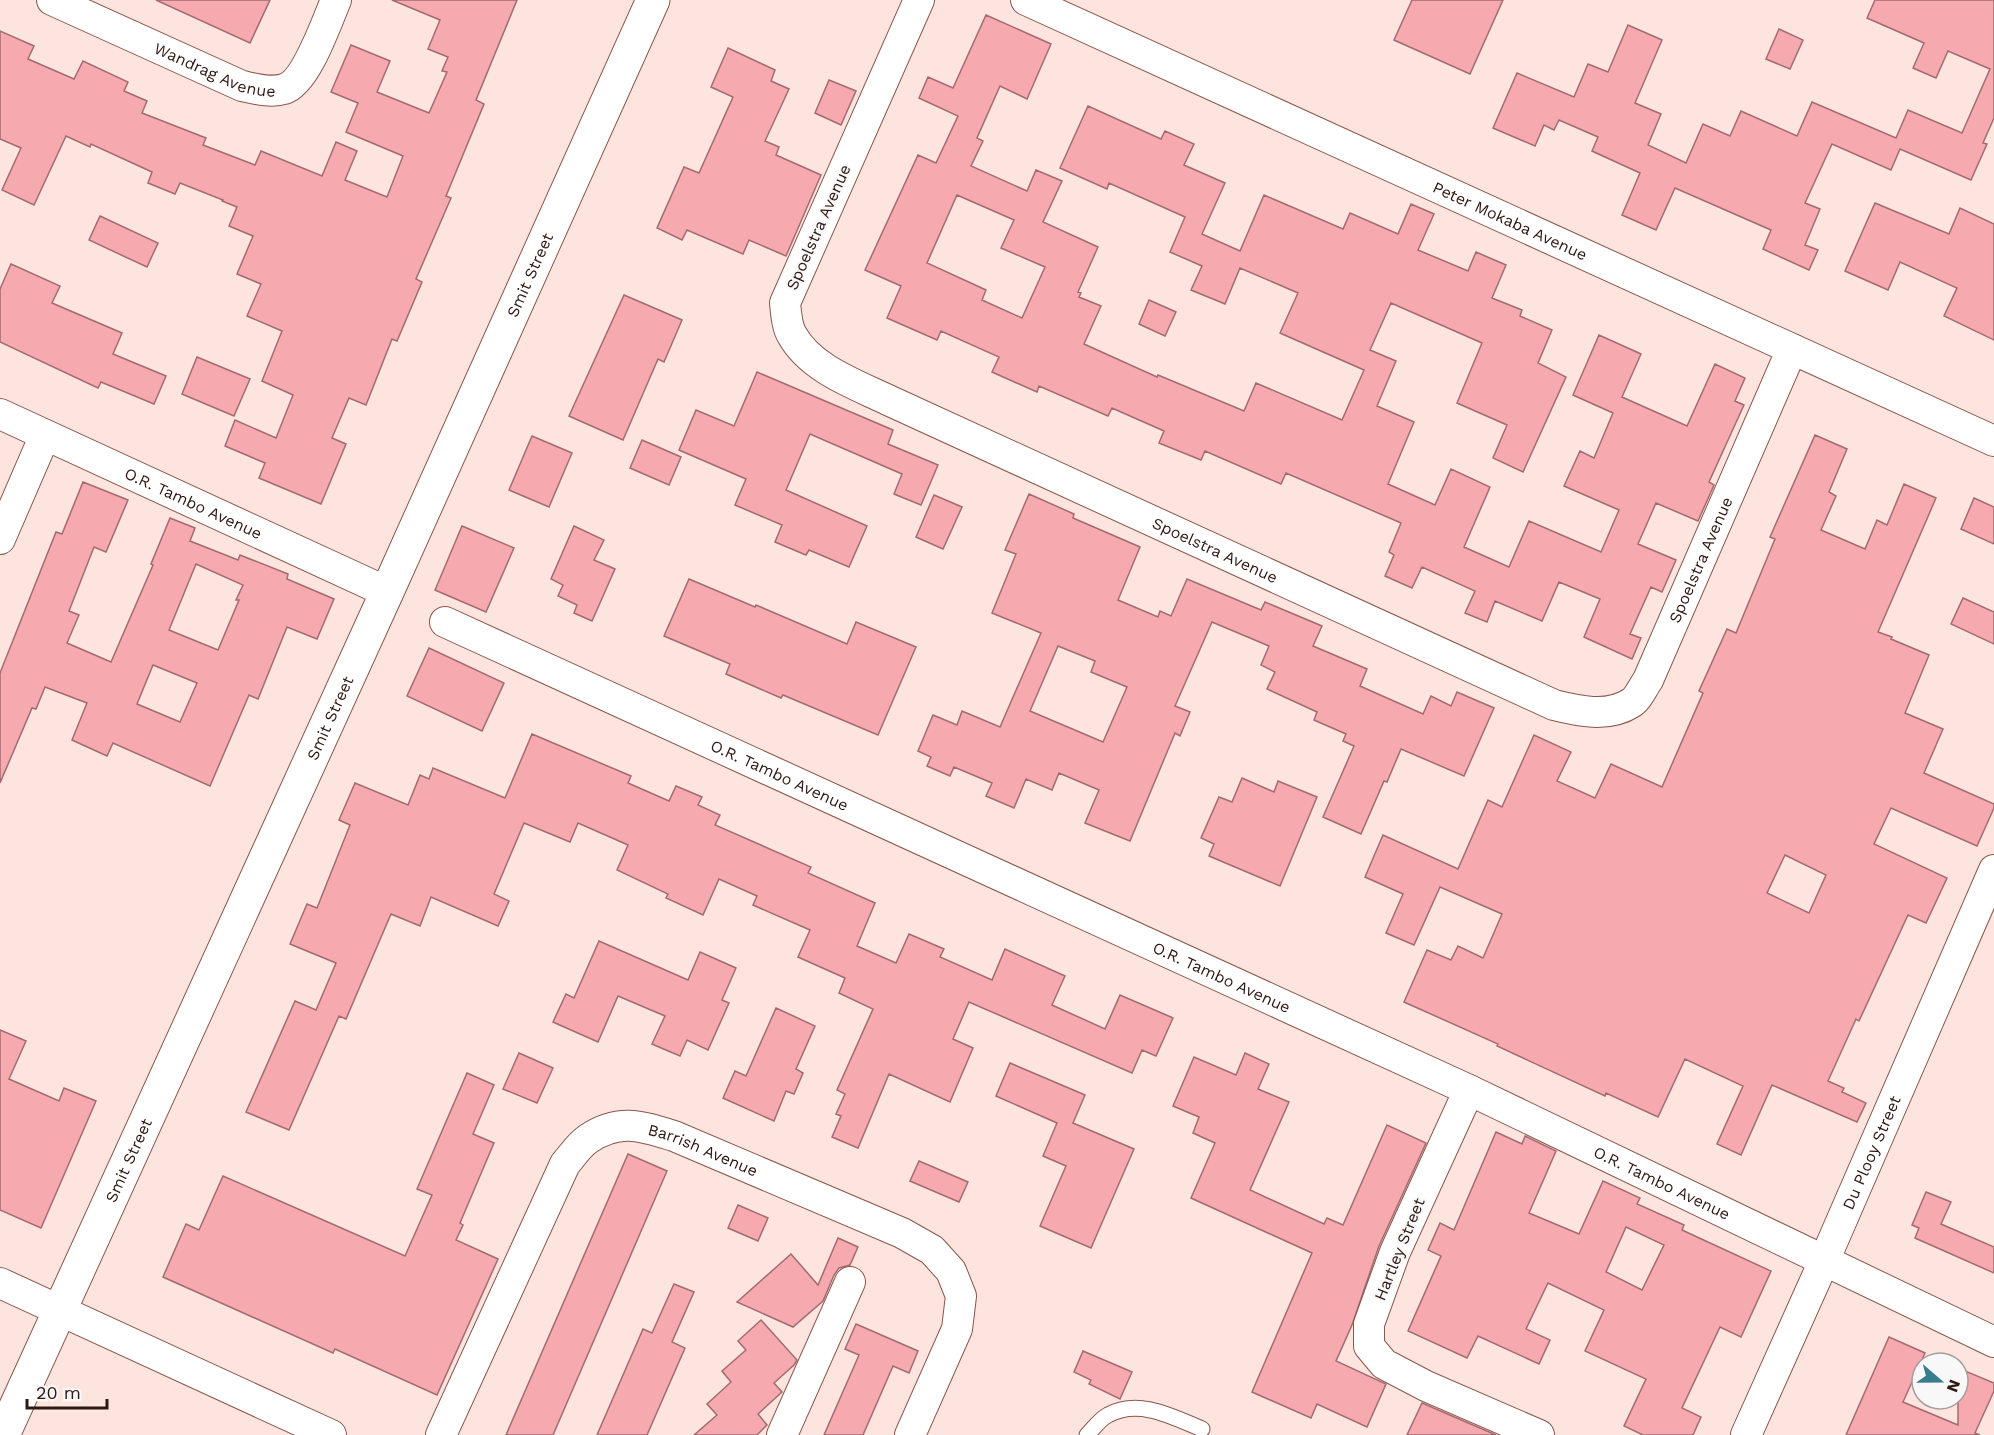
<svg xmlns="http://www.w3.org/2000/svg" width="1994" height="1435" viewBox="0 0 1994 1435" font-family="'Work Sans',sans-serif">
<rect width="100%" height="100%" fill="#fde4de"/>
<g fill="#f6aab0" stroke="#a36b70" stroke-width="1.5" fill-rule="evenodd">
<polygon points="156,0 270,0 250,43"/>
<polygon points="392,0 517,0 476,100 484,104 446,196 451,198 416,279 422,282 397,341 392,339 366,405 349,398 332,438 346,444 321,504 259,478 265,463 225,446 235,420 276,438 293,395 262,381 282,331 247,316 261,284 237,274 253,236 229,226 237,207 222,201 223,200 180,183 175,194 148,183 152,172 91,144 90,147 66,136 34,205 2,190 21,148 0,139 0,31 34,46 28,59 74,79 83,61 128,82 124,91 147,101 142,113 206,138 203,145 255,165 261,151 322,176 336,142 357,151 345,180 387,197 403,156 346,132 358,103 331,92 351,45 390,61 377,92 429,113 447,72 442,71 448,57 428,49 440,20"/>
<polygon points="1412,0 1503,0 1470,74 1394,40"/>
<polygon points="1875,0 1994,0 1994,118 1983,143 1987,144 1971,180 1900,149 1891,170 1832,144 1805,203 1820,209 1805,245 1818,250 1809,270 1763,249 1771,230 1675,188 1656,230 1622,215 1640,173 1592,151 1598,137 1559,120 1554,130 1544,125 1535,146 1493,128 1517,73 1574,97 1588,64 1608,72 1628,25 1662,40 1635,103 1661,114 1648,145 1686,163 1703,124 1730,136 1741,111 1797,136 1812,102 1896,138 1908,110 1962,133 1990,69 1948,51 1936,78 1913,68 1924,43 1867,18"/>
<path d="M986,15L1051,44L1027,99L1000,86L977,138L983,141L971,166L1027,191L1036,170L1062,181L1043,222L1098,247L1078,292L1081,293L1079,297L1101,306L1084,344L1157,377L1158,375L1244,411L1256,383L1342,420L1364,370L1280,333L1298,293L1240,268L1225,304L1191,290L1202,266L1170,252L1185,217L1109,183L1107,189L1060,168L1088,106L1161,139L1165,131L1194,144L1184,165L1225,183L1202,234L1240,251L1264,195L1343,229L1350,213L1398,234L1411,204L1434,214L1418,250L1468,271L1476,252L1506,265L1492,298L1522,310L1520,316L1552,330L1538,363L1566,377L1523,472L1493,458L1507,425L1457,403L1482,343L1391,303L1370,350L1396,361L1377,406L1414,422L1388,484L1435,505L1451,469L1490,487L1464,547L1509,567L1529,521L1601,552L1619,510L1564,486L1580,451L1594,458L1613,413L1573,395L1599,335L1641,354L1622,397L1687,426L1715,364L1745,378L1735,401L1744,405L1709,482L1714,485L1698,521L1656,503L1638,544L1676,560L1662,592L1651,587L1630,634L1641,638L1632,659L1584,637L1600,599L1559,582L1542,621L1495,601L1487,622L1465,613L1475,591L1422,567L1412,588L1385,576L1394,555L1389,552L1401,523L1286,473L1281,484L1205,451L1201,460L1159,443L1164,431L1112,408L1108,416L1039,386L1037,392L992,372L999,357L941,331L937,340L887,318L901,286L865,270L918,155L936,163L958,116L919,98L928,77L953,88ZM957,195L1014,220L1001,248L1045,267L1022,318L982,300L986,290L927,263Z"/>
<polygon points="1779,29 1803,40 1790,69 1766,59"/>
<polygon points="728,48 775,70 771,81 789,89 765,141 779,147 776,155 821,175 786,256 749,240 743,254 687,230 682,240 657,228 684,167 699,173 733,97 711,87"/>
<polygon points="829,80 856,91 841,125 815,113"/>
<polygon points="1875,203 1949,234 1960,208 1994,224 1994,340 1944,316 1957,288 1900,262 1888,290 1845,271"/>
<polygon points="100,216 158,243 147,267 89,240"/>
<polygon points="11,264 60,286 52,303 122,333 113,354 166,376 154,404 101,382 98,388 0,342 0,289"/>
<polygon points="624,295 682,320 664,362 658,359 623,440 569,416"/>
<polygon points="1149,300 1176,312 1165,336 1139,324"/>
<polygon points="197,357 250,379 234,416 182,394"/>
<polygon points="757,372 893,430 888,444 938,465 921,505 894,494 902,474 810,434 786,490 867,526 849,567 809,550 806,555 775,542 782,525 735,505 746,479 679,450 696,410 734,426"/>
<path d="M1815,435L1847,449L1829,492L1836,496L1821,530L1865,549L1877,520L1887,525L1904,484L1936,498L1878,632L1892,637L1891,639L1929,655L1905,713L1943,729L1924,773L1994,804V808L1977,846L1891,808L1874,844L1947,878L1926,923L1908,915L1859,1021L1856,1019L1828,1081L1844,1088L1842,1092L1866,1103L1857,1122L1772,1085L1741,1155L1717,1144L1743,1086L1685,1059L1658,1117L1606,1093L1605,1096L1497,1046L1498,1044L1404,1002L1427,950L1451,960L1458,946L1483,958L1502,914L1440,887L1414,945L1386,933L1403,894L1365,877L1383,835L1458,869L1488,800L1502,807L1534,735L1571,752L1557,781L1595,798L1611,764L1662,787L1703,693L1699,691L1727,629L1736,633L1775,539L1770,537ZM1785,855L1826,875L1809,913L1767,893Z"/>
<polygon points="532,436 572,453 549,507 509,490"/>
<polygon points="642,440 681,457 669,485 630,468"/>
<path d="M83,482L128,500L106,552L94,547L69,611L79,615L67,643L111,662L153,565L151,564L170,518L195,528L190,541L238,560L240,555L288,574L287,579L334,599L317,639L287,627L258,699L249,695L210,786L113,743L107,756L72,740L87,703L45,687L36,709L32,708L0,783V673L56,532L62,534ZM196,564L243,585L236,600H239L218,650L169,630ZM153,665L197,683L180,722L137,704Z"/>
<path d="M1029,494L1074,514L1073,518L1140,547L1118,600L1158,617L1160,611L1171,616L1187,579L1261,610L1265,602L1322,626L1313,646L1367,669L1360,686L1423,714L1431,696L1451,706L1457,692L1494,708L1464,776L1401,749L1387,782L1384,781L1361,834L1323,817L1354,746L1343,741L1346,734L1314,720L1317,712L1267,689L1275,672L1261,665L1269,646L1212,622L1175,706L1190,712L1180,736L1175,733L1130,841L1085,823L1099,790L1059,773L1052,790L1026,779L1014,808L986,796L992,783L954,767L950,776L927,766L931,757L918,751L933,715L957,725L962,711L1000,727L1041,633L992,613L1016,554L1005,550ZM1058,646L1095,661L1091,672L1127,687L1103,742L1030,711Z"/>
<polygon points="934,495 962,507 943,549 916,537"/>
<polygon points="1974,498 1994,507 1994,544 1961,529"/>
<polygon points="462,526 514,548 486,612 435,590"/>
<polygon points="574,526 604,540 594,560 615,569 592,621 574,613 577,605 558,596 563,585 551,579"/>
<polygon points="689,579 755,607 756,605 847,644 856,622 916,647 878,735 783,695 781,698 726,674 730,664 664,636"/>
<polygon points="1963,598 1994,612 1994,644 1951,624"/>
<polygon points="429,648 504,683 482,731 407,696"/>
<polygon points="532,734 631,776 628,783 669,801 676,786 702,797 698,805 720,815 715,825 811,867 808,873 875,903 857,946 896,963 909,934 944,949 940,957 992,980 1005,949 1065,976 1052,1005 1105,1029 1120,995 1173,1018 1156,1056 1142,1050 1132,1073 969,1002 953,1039 973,1048 950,1102 889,1074 858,1148 832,1137 841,1116 836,1114 845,1094 837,1090 873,1009 839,993 845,978 798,957 810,930 753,905 757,896 719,879 703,915 666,898 668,894 617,870 628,845 578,823 570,842 524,823 494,894 509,901 498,926 431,897 420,926 391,914 346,1019 339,1016 289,1130 246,1112 295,1001 316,1010 336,963 290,944 307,904 317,908 350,825 339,820 355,783 408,805 420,775 429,779 433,768 505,798"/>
<polygon points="1242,778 1274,792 1278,781 1317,797 1280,886 1209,856 1214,844 1201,838 1219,797 1232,802"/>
<polygon points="599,941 688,980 700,952 736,968 722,1000 729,1003 708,1050 687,1040 680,1056 652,1044 665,1016 618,996 598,1042 553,1022 566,994 574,998"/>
<polygon points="776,1008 815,1026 796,1069 803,1073 794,1094 786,1091 774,1121 723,1098 735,1071 746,1076"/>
<polygon points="0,1030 26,1041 9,1079 59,1101 64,1088 96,1101 41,1228 0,1210"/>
<polygon points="519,1053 553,1068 537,1103 503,1089"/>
<polygon points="1245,1053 1269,1064 1258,1089 1289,1102 1250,1190 1324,1224 1327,1218 1343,1225 1387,1125 1426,1143 1379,1246 1352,1325 1336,1361 1386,1384 1367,1427 1317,1404 1311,1418 1252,1392 1312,1253 1191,1198 1215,1143 1193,1133 1199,1117 1173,1106 1194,1057 1236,1075"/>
<polygon points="1010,1063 1085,1095 1073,1123 1134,1149 1091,1248 1040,1226 1066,1166 1043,1156 1057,1123 996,1096"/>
<polygon points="467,1073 494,1085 473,1134 494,1143 460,1223 463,1225 456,1240 498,1259 437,1395 335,1349 333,1353 163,1277 186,1224 199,1230 223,1176 405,1256 432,1195 417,1189"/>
<path d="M1496,1132L1522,1144L1525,1136L1556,1151L1529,1213L1579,1234L1603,1181L1640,1198L1637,1204L1684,1225L1682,1230L1771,1271L1741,1337L1720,1327L1682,1408L1701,1417L1693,1435H1643L1624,1426L1646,1379L1585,1351L1604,1310L1548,1283L1526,1329L1550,1340L1539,1364L1478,1336L1467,1358L1408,1331L1441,1256L1428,1250L1440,1223L1454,1230ZM1626,1227L1664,1245L1642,1290L1606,1272Z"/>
<polygon points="628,1154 667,1171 553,1435 506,1435"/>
<polygon points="919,1161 968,1182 959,1202 910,1181"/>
<polygon points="1926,1192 1951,1202 1941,1224 1994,1247 1994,1273 1915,1238 1919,1228 1912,1225"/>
<polygon points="738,1205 768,1218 758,1241 728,1228"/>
<polygon points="838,1238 858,1247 850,1265 839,1268 834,1275 823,1301 793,1327 737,1302 791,1254 818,1285"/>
<polygon points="674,1284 694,1292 672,1342 685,1348 647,1435 597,1435 643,1329 652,1333"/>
<polygon points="761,1320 797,1360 794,1365 774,1383 782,1392 758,1414 767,1425 757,1435 694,1435 717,1415 707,1404 731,1382 722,1371 746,1350 738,1341"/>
<polygon points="856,1324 918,1351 909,1373 893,1366 863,1435 824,1435 859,1355 845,1349"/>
<polygon points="1889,1337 1925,1353 1903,1402 1958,1425 1958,1368 1994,1383 1994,1391 1975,1433 1980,1435 1846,1435"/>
<polygon points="1083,1351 1132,1372 1120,1399 1089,1384 1091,1380 1074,1372"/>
<polygon points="1422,1403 1496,1435 1407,1435"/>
</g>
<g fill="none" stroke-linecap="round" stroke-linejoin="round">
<g stroke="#8b574b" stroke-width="17">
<path id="service" d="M1087,1435C1093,1429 1100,1419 1108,1415C1139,1398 1173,1417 1202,1429"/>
</g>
<g stroke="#8b574b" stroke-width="32">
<g id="minor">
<path id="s1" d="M52,0L242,86C256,89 271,93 284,89C306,83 327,21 336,0"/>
<path id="s2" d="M919,0L785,303C786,313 787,327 792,335C811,369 855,384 888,400L1554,705C1578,711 1608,718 1631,703C1638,699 1643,687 1648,680L1792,349"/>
<path id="s3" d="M1026,0L1994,441"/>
<path id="s4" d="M0,414L387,592"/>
<polyline points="0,539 45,435"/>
<path id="s5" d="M445,622L1469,1090L1994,1342"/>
<polyline points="1469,1090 1395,1252 1369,1324 1369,1346 1384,1364 1426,1386 1539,1435"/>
<polyline points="0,1283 331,1435"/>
<path id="s6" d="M441,1435L565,1164C572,1156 579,1145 588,1139C619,1118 641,1126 674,1136L902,1233L932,1250L951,1271L961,1296L957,1329L910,1435"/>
<polyline points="782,1435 850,1282"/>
<path id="s7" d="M1746,1435L1824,1261L1994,870"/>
</g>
</g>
<g stroke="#8b574b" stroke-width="35">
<g id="tertiary">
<path id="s8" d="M3,1435L387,592L653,0"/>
</g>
</g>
<use href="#service" stroke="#fff" stroke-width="15"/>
<use href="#minor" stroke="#fff" stroke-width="30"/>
<use href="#tertiary" stroke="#fff" stroke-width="33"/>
</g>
<g text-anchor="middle" stroke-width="4.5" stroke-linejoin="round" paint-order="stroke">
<g font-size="16" fill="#2d1813" stroke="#f8f8f8">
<text dy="6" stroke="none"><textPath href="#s1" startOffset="178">Wandrag Avenue</textPath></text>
<text dy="6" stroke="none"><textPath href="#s3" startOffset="532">Peter Mokaba Avenue</textPath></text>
<text transform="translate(818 227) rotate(-66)" y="6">Spoelstra Avenue</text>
<text dy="6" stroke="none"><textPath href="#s8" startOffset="1274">Smit Street</textPath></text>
<text dy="6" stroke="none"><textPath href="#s4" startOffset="213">O.R. Tambo Avenue</textPath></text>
<text dy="6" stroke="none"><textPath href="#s2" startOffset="842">Spoelstra Avenue</textPath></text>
<text dy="6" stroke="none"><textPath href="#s2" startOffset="1454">Spoelstra Avenue</textPath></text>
<text dy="6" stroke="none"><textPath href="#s8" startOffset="788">Smit Street</textPath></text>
<text dy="6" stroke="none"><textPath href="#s5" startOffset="368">O.R. Tambo Avenue</textPath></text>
<text dy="6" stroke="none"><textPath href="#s5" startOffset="854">O.R. Tambo Avenue</textPath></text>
<text dy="6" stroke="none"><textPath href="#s6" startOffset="454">Barrish Avenue</textPath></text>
<text dy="6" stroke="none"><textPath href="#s7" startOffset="309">Du Plooy Street</textPath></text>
<text dy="6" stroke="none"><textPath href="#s8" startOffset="302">Smit Street</textPath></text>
<text dy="6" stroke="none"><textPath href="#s5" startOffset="1340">O.R. Tambo Avenue</textPath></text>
<text transform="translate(1399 1249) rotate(-68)" y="6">Hartley Street</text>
</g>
</g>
<g transform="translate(1940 1381) rotate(110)"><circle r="28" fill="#f8f8f8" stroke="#a79e9c" stroke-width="1.5"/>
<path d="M0-4.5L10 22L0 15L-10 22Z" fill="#387d8b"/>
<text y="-9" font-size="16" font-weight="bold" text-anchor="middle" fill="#2d1813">N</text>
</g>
<path d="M27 1399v9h80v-9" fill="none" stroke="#2d1813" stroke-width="3"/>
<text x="36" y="1399" font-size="18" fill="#2d1813" stroke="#f8f8f8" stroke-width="4.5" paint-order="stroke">20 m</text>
</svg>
